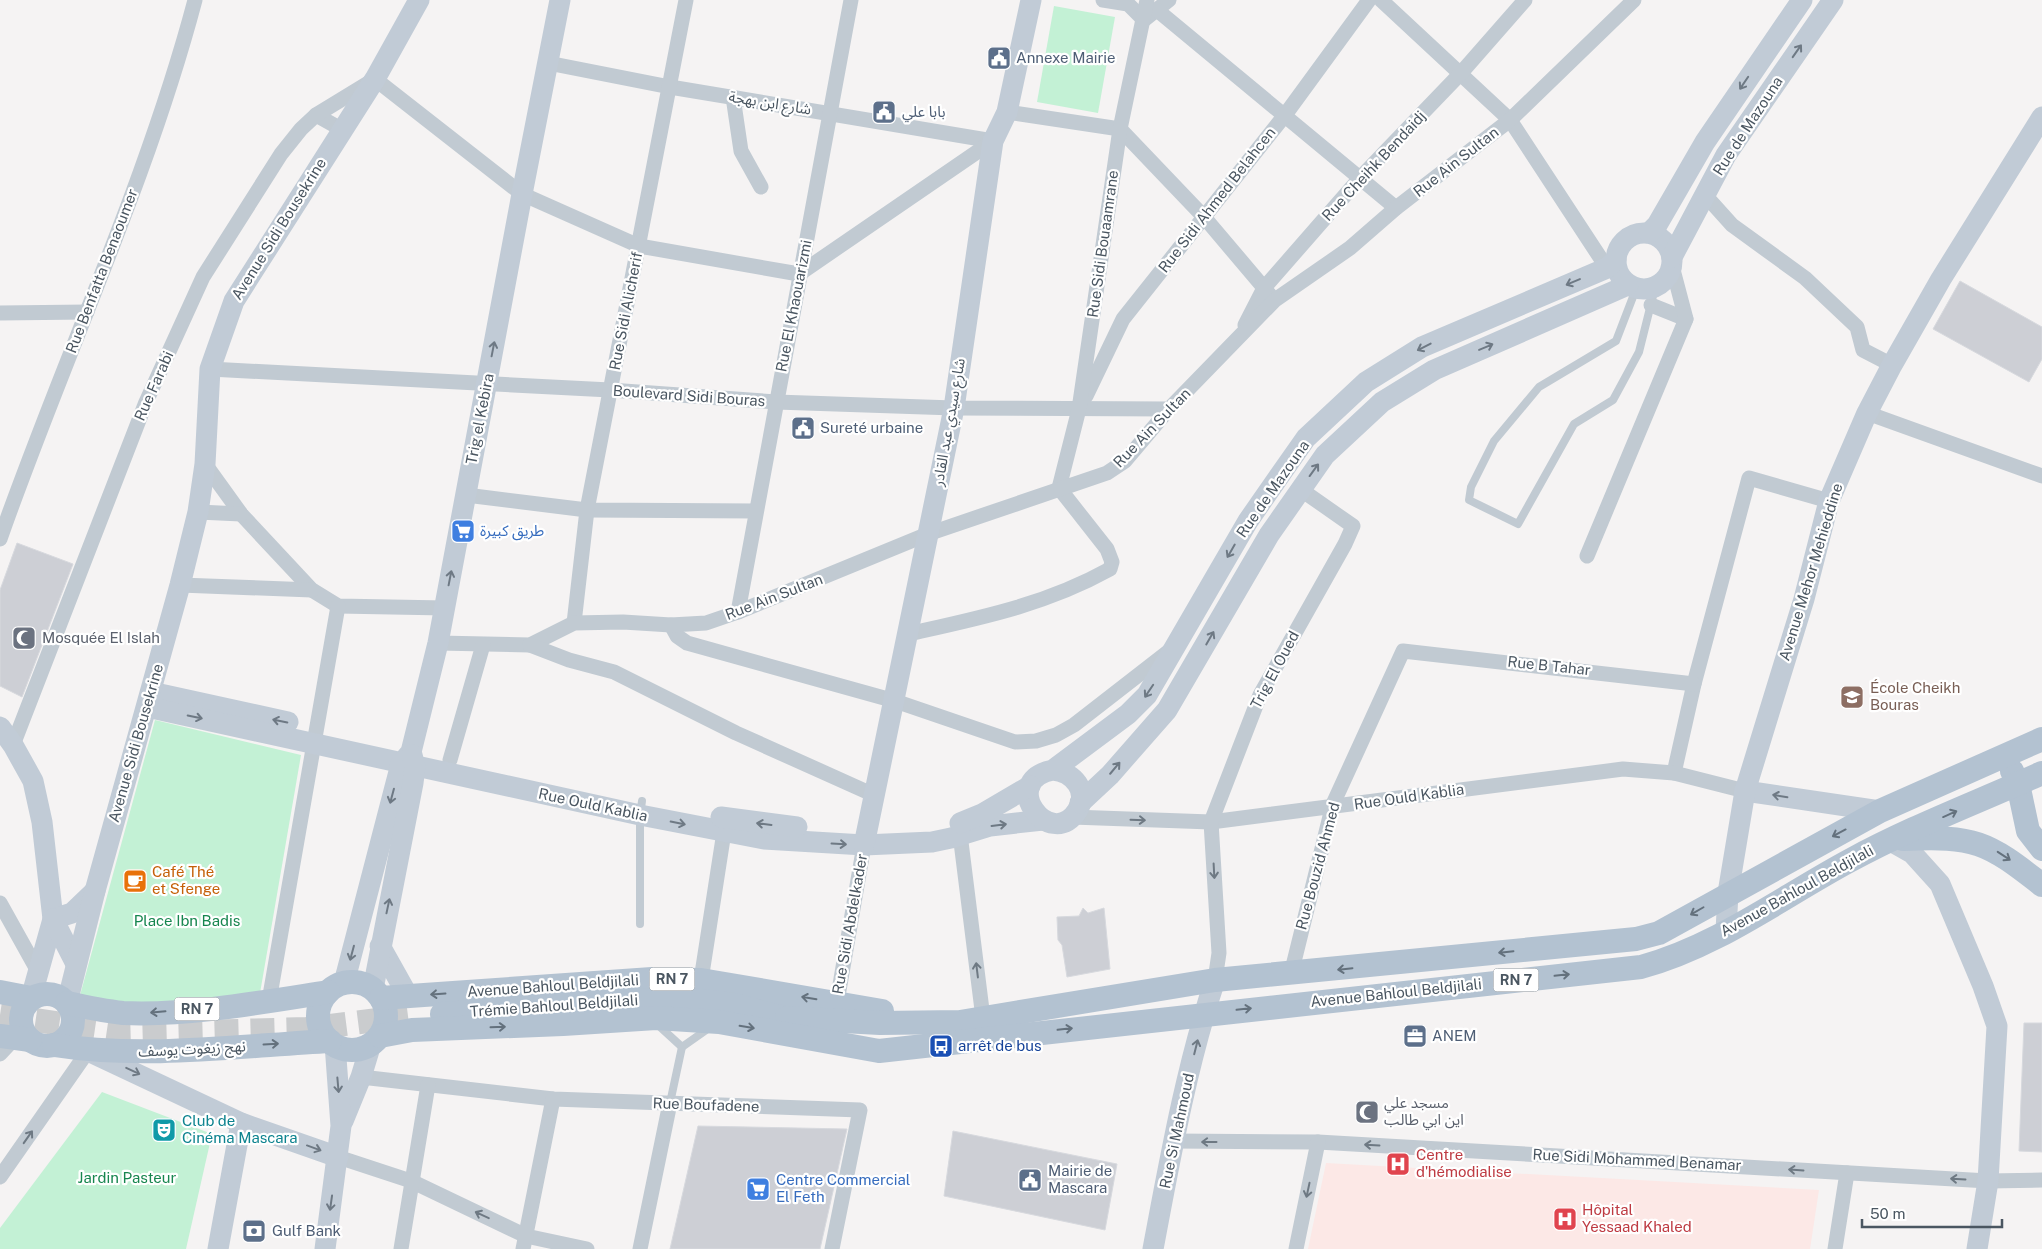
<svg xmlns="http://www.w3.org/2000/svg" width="2042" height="1249" viewBox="0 0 2042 1249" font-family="'Public Sans','Noto Sans Arabic',sans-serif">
<rect width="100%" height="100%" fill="#f5f3f3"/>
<polygon fill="#fce8e6" points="1326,1163 1819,1190 1810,1249 1308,1249"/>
<g fill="#c3f1d5">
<polygon points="1054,6 1115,17 1098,113 1037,102"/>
<polygon points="155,720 301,755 259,999 155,1010 79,999"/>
<polygon points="102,1092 212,1134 186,1249 0,1249 0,1228"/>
</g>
<g fill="#cdcfd5" stroke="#d7d9de">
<polygon points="1960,281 2042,327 2042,359 2029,382 1933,329"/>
<polygon points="17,543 73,564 22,697 0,686 0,590"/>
<polygon points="1083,908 1088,913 1104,908 1110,969 1067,977 1062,945 1058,940 1057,917 1079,916"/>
<polygon points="2024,1023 2042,1023 2042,1152 2019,1151"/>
<polygon points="698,1126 847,1129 820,1249 670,1249"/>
<polygon points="953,1131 1117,1164 1105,1230 944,1196"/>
</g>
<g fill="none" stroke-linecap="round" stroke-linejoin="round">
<polyline stroke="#caccce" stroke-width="24" stroke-dasharray="24 12" stroke-linecap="butt" points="0,1015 129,1034 307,1029 408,1016"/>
<g stroke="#c1cad2" stroke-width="8">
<polyline points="1636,289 1616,341 1539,387 1494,441 1471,487 1469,500 1518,524 1574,424 1613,400 1639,352 1655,288"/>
<polyline points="640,924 640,815 642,801"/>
<polyline points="658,1025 682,1047 709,1028"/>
<polyline points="670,1103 682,1047"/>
</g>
<g stroke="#c1cad2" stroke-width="15">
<polyline points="1103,0 1128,4 1144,20 1169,0"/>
<polyline points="1381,0 1510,120 1607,268"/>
<polyline points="1157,10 1396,208"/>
<polyline points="548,63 670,87 993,141"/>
<polyline points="733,97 741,151 761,187"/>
<polyline points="1007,112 1120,129 1204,217 1270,295"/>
<polyline points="316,115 341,129"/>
<polyline points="1705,195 1732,225 1805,278 1857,327 1863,350 1892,365"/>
<polyline points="1651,305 1686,319"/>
<polyline points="0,313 87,312"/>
<polyline points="1245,325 1264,288 1361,177 1461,73 1525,0"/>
<polyline points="210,369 610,390 776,402 954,408 1169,409"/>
<polyline points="1086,396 1123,319 1285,115 1369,0"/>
<polyline points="1867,413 2042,476"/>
<polyline points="205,464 241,514 312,590 338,606 445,608"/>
<polyline points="466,495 587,510 756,511"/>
<polyline points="198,512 241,514"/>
<path d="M0,539C63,359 146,185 195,0"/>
<polyline points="1587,556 1686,319 1672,266"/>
<polyline points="180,585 312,590"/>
<polyline points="738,612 851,0"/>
<polyline points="574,623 587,510 686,0"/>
<polyline points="671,625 677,636 687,643 895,701 1015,742 1036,741 1056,735 1074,725 1168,652"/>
<path d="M908,634C980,618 1045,605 1110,569L1112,562L1107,549L1059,488L1079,409L1120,129L1147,0"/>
<polyline points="438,643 530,645 574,623 623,622 671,625 706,623 738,612 928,534 1107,473 1125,461 1169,409 1275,300 1350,248 1396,208 1510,120 1634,0"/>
<polyline points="530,645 569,660 614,672 736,733 874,795"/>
<polyline points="13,745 146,402 203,277 281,154 301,129 316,115 375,79 522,194 639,246 799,274 993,141"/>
<polyline points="450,760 483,645"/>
<polyline points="1674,773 1694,684 1749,478 1829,501"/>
<polyline points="1072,817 1211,822 1623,769 1674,773 1745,791"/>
<polyline points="959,826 983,1018"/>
<polyline points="0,903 39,973"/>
<polyline points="1291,974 1333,804 1403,651 1694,684"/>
<polyline points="701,980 724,832"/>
<polyline points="1215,980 1219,953 1211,822 1260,695 1345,544 1353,526 1300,489"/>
<polyline points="269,1001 338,606"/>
<polyline points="837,1002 864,845"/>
<polyline points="0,1054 14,1039"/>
<polyline points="361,1077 553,1099 860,1110 832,1249"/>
<polyline points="1173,1141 1318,1142 1988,1181 2042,1180"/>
<polyline points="338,1157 411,1181 526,1236 587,1249"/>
<polyline points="0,1177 88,1051"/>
<polyline points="401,1249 428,1085"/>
<polyline points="523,1249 553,1099"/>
<polyline points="640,1249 670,1103"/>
<polyline points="1296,1249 1318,1142"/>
<polyline points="1835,1249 1847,1173"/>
</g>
<g stroke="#c1cbd6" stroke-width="21">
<circle cx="1644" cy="261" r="28"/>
<polyline points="1649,233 1657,225 1705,142 1802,0"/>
<polyline points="1672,257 1726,155 1833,0"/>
<polyline points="151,692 288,722"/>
<polyline points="147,707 640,815 764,839 864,845 932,842 951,838 990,826 1043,820"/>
<polyline points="0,727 13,745 33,781 42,822 53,919 31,998"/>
<path d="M1053,770C1073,772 1090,791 1077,811C1050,852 997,781 1053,770L1128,714L1147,695L1248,521L1280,475L1306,438L1366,382L1422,347L1607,268L1616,260"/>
<polyline points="1745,791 1880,811"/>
<polyline points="1080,803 1110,775 1167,710 1269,535 1325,455 1382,402 1434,370 1628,285"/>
<polyline points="721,817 797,827"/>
<polyline points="960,823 982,814 1030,786"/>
<polyline points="1889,840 1912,853 1940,884 1983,986 1997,1026 1988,1181 1977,1249"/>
<polyline points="864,845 954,408 993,141 1007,112 1031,0"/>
<polyline points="53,919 72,913 95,891"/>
<polyline points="53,919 76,964"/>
<polyline points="1726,931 1728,893 1745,791 1804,599 1829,501 1867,413 1892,365 1941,279 2042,117"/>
<polyline points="380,946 408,996"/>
<polyline points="344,983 401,764 411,752 438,643 522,194 560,0"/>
<polyline points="373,989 413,783 415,767 412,755"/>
<polyline points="67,1003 95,891 180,585 198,512 205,464 210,369 234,301 375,79 419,0"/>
<polyline points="88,1051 241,1123 338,1157"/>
<polyline points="343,1121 361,1077 371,1044"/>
<polyline points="218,1249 241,1123"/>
<polyline points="325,1249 341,1126 335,1044"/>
<path d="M1153,1249C1170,1159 1186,1068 1215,980"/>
</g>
<g stroke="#b3c2d1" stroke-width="24">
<polyline points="2012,771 2018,784 2028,831 2042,849"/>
<path d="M1903,839C1975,836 1986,841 2042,885"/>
<circle cx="352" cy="1016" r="34"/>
<polyline points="0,992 31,998"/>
<circle cx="47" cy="1020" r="26"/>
<polyline points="381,998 652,979 701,980 882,1011"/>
<path d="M67,1003C85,1007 104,1011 123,1013C188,1016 264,1002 328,992"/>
<polyline points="442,1014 678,998 733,1005 800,1022"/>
<polyline points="787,1018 880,1023 960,1022 1215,980 1636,939 1659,933 1880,811 2042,739"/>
<polyline points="0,1036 30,1040"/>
<path d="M380,1036L412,1030L563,1024L656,1018L719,1022L879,1051L1641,967C1716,947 1782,897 1849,861C1911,827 1978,802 2042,773"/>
<path d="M54,1045C142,1059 240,1046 330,1041"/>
</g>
</g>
<defs><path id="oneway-shaft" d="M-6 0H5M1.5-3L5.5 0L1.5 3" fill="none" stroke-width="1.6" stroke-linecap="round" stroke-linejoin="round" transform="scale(1.25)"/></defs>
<g stroke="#6e7984">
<use href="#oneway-shaft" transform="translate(1797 51) rotate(-55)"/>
<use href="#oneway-shaft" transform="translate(1744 83) rotate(124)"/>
<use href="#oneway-shaft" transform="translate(1573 282) rotate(157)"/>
<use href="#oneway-shaft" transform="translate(1424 347) rotate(153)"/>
<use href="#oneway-shaft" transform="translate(1486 347) rotate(-23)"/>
<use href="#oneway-shaft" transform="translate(493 349) rotate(-79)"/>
<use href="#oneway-shaft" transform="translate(1314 470) rotate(-54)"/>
<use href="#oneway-shaft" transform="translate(1231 551) rotate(120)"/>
<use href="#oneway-shaft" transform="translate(450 578) rotate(-79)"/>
<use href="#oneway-shaft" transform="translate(1210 638) rotate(-60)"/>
<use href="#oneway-shaft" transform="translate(1149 691) rotate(124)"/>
<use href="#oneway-shaft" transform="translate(195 717) rotate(12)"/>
<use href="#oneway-shaft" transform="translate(280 721) rotate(-168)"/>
<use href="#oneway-shaft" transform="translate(1115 768) rotate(-50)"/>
<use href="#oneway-shaft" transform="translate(392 796) rotate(105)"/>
<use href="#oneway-shaft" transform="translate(1780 796) rotate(-171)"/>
<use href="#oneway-shaft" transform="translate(678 823) rotate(11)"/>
<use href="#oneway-shaft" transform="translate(764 824) rotate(-173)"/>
<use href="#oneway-shaft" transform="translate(999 825) rotate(-7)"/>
<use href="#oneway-shaft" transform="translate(839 844) rotate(3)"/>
<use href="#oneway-shaft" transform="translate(388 906) rotate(-78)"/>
<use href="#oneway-shaft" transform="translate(352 953) rotate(105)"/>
<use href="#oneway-shaft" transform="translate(1196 1047) rotate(-76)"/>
<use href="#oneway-shaft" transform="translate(133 1071) rotate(25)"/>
<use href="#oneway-shaft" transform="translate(338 1085) rotate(85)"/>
<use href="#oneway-shaft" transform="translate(314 1148) rotate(20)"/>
<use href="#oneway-shaft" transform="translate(331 1203) rotate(98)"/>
</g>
<g stroke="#64717d">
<use href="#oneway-shaft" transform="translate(1950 814) rotate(-24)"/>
<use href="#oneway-shaft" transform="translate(1839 833) rotate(152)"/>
<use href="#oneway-shaft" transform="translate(2004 856) rotate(33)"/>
<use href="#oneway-shaft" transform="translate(1697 911) rotate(150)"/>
<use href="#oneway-shaft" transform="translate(1506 952) rotate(174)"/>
<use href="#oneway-shaft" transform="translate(1345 969) rotate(174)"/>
<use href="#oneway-shaft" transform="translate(1562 975) rotate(-6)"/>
<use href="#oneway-shaft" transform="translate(438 994) rotate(176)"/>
<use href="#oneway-shaft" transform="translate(809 998) rotate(-171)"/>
<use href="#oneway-shaft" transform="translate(1244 1009) rotate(-6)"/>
<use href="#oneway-shaft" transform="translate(158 1012) rotate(175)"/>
<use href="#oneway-shaft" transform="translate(498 1027) rotate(-2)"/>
<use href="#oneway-shaft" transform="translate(747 1027) rotate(9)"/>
<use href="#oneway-shaft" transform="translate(1065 1029) rotate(-6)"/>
<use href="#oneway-shaft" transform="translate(271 1044) rotate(-3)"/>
</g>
<g stroke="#6e7983">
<use href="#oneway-shaft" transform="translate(1138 820) rotate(2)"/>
<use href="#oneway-shaft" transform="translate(1214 871) rotate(87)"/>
<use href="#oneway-shaft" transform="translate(977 970) rotate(-97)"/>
<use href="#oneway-shaft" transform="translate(28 1137) rotate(-55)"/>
<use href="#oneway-shaft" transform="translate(1209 1142) rotate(-180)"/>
<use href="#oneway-shaft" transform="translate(1372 1145) rotate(-177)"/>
<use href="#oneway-shaft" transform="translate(1796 1170) rotate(-176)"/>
<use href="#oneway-shaft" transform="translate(1958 1179) rotate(-177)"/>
<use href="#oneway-shaft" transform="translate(1308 1190) rotate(102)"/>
<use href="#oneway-shaft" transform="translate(482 1215) rotate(-155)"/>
</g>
<defs>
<g id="civic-square" transform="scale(1.25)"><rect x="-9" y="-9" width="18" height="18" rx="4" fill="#5c6f8a" stroke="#fff"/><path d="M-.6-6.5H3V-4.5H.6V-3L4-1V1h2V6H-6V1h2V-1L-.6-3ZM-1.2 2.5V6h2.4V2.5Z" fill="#fff"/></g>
<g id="supermarket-square" transform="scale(1.25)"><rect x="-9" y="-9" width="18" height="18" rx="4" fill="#3f7fe0" stroke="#fff"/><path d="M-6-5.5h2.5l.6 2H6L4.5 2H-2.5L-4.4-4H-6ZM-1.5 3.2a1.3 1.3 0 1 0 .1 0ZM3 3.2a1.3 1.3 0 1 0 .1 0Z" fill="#fff"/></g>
<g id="mosque-square" transform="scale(1.25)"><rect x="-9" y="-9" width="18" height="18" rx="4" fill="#6b7280" stroke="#fff"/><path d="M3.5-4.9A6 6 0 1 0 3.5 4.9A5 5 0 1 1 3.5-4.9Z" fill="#fff"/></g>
<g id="school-square" transform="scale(1.25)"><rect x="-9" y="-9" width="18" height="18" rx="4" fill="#8d6e63" stroke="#fff"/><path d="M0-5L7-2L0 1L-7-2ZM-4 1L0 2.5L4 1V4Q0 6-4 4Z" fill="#fff"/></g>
<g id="cafe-square" transform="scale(1.25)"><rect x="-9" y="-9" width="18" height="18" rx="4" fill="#e8710a" stroke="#fff"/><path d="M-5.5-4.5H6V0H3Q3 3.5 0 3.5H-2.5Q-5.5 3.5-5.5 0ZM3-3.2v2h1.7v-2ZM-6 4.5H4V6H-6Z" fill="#fff"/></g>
<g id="office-square" transform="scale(1.25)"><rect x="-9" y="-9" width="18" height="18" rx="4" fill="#5c6f8a" stroke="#fff"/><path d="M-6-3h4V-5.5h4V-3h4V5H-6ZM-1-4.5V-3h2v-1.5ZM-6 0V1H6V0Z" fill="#fff"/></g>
<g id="bus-square" transform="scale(1.25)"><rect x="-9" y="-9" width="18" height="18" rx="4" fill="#1a4fb4" stroke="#fff"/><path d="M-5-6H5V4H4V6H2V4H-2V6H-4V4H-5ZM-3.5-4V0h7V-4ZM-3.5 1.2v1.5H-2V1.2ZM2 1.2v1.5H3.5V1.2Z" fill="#fff"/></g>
<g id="theatre-square" transform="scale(1.25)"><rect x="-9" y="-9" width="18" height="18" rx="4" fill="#0f9aa8" stroke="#fff"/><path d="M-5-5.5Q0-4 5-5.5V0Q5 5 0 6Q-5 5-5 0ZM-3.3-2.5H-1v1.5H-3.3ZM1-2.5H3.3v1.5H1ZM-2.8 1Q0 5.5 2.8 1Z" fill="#fff"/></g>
<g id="hospital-square" transform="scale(1.25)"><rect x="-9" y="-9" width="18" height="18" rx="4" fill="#e0444e" stroke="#fff"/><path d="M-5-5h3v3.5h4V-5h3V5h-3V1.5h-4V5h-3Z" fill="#fff"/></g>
<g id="bank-square" transform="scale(1.25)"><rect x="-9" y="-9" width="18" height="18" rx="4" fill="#5c6f8a" stroke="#fff"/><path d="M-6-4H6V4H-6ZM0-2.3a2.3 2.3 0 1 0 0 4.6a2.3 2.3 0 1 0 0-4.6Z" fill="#fff"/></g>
</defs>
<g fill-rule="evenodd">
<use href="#civic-square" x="999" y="58"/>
<use href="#civic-square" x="884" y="112"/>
<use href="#civic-square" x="803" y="428"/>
<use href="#supermarket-square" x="463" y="531"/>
<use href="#mosque-square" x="24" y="638"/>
<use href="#school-square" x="1852" y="697"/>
<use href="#cafe-square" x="135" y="881"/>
<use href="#office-square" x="1415" y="1036"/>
<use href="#bus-square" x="941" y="1046"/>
<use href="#mosque-square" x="1367" y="1112"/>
<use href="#theatre-square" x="164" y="1130"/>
<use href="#hospital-square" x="1398" y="1164"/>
<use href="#civic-square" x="1030" y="1180"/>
<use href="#supermarket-square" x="758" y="1189"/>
<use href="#hospital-square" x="1565" y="1219"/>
<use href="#bank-square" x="254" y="1231"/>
</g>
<g text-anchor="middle" stroke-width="4.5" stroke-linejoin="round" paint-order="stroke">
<g fill="#fff" stroke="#808990" stroke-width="1">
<rect x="649.5" y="967.5" width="45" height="23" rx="4"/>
<rect x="1493.5" y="968.5" width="45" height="23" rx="4"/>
<rect x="174.5" y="997.5" width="45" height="23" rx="4"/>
</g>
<g font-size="14" font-weight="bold" fill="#4a5661">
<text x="672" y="984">RN 7</text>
<text x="1516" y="985">RN 7</text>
<text x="197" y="1014">RN 7</text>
</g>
<g font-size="15" fill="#4e5e75" stroke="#fff" text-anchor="start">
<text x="1016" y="63">Annexe Mairie</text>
<text x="902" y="117">بابا علي</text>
<text x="820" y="433">Sureté urbaine</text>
<text x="1432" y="1041">ANEM</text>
<text x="1048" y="1176">Mairie de<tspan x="1048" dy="17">Mascara</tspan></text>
<text x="272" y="1236">Gulf Bank</text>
</g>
<g font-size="15" fill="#4a5661" stroke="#fff">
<text transform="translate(770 103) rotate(9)" y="5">شارع ابن بهجة</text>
<text transform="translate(1748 126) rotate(-57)" y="5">Rue de Mazouna</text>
<text transform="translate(1456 162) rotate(-38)" y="5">Rue Ain Sultan</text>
<text transform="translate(1374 166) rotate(-47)" y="5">Rue Cheihk Bendaidj</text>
<text transform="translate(1217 200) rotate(-52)" y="5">Rue Sidi Ahmed Belahcen</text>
<text transform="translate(279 229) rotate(-58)" y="5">Avenue Sidi Bousekrine</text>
<text transform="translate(1103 244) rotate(-82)" y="5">Rue Sidi Bouaamrane</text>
<text transform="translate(102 271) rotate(-69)" y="5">Rue Benfatta Benaoumer</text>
<text transform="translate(794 306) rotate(-79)" y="5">Rue El Khaouarizmi</text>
<text transform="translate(626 311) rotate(-79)" y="5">Rue Sidi Alicherif</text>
<text transform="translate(154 386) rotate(-66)" y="5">Rue Farabi</text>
<text transform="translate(689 396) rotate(4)" y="5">Boulevard Sidi Bouras</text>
<text transform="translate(480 419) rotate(-79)" y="5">Trig el Kebira</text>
<text transform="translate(949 422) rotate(-80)" y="5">شارع سيدي عبد القادر</text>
<text transform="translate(1152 428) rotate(-46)" y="5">Rue Ain Sultan</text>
<text transform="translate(1273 489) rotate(-55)" y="5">Rue de Mazouna</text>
<text transform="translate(1811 572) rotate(-73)" y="5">Avenue Mehor Mehieddine</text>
<text transform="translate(774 597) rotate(-21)" y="5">Rue Ain Sultan</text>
<text transform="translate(1549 666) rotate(6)" y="5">Rue B Tahar</text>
<text transform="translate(1275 670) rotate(-62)" y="5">Trig El Oued</text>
<text transform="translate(136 743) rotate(-74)" y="5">Avenue Sidi Bousekrine</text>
<text transform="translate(1409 797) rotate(-8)" y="5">Rue Ould Kablia</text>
<text transform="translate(593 805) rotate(12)" y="5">Rue Ould Kablia</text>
<text transform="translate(1318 866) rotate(-75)" y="5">Rue Bouzid Ahmed</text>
<text transform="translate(1797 891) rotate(-29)" y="5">Avenue Bahloul Beldjilali</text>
<text transform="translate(850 924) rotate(-80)" y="5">Rue Sidi Abdelkader</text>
<text transform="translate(553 986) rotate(-4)" y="5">Avenue Bahloul Beldjilali</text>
<text transform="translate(1396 993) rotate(-6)" y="5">Avenue Bahloul Beldjilali</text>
<text transform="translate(554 1006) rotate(-4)" y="5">Trémie Bahloul Beldjilali</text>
<text transform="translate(192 1049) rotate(-3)" y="5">نهج زيغوت يوسف</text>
<text transform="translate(706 1105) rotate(2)" y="5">Rue Boufadene</text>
<text transform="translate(1177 1131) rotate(-78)" y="5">Rue Si Mahmoud</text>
<text transform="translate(1637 1160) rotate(3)" y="5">Rue Sidi Mohammed Benamar</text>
</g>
<g font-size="15" fill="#366cbe" stroke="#fff" text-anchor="start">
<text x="480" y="536">طريق كبيرة</text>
<text x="776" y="1185">Centre Commercial<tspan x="776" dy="17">El Feth</tspan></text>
</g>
<g font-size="15" fill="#5b616d" stroke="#fff" text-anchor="start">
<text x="42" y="643">Mosquée El Islah</text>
<text x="1384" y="1108">مسجد علي<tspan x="1384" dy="17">اين ابي طالب</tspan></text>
</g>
<g font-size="15" fill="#785e54" stroke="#fff" text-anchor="start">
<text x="1870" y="693">École Cheikh<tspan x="1870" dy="17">Bouras</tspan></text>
</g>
<g font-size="15" fill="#c56008" stroke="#fff" text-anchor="start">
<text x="152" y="877">Café Thé<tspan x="152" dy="17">et Sfenge</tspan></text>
</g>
<g font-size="15" fill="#17864f" stroke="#fff">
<text x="187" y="926">Place Ibn Badis</text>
<text x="127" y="1183">Jardin Pasteur</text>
</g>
<g font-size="15" fill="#164399" stroke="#fff" text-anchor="start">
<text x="958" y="1051">arrêt de bus</text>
</g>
<g font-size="15" fill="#0d838f" stroke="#fff" text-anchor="start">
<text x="182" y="1126">Club de<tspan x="182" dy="17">Cinéma Mascara</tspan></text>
</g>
<g font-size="15" fill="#be3a42" stroke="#fff" text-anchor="start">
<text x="1416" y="1160">Centre<tspan x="1416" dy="17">d'hémodialise</tspan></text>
<text x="1582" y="1215">Hôpital<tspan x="1582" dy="17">Yessaad Khaled</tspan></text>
</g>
</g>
<path d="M1862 1219v8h140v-8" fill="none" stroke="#4a5661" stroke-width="2.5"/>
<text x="1870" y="1219" font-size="15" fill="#4a5661" stroke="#ffffff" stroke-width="4" paint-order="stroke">50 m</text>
</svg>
